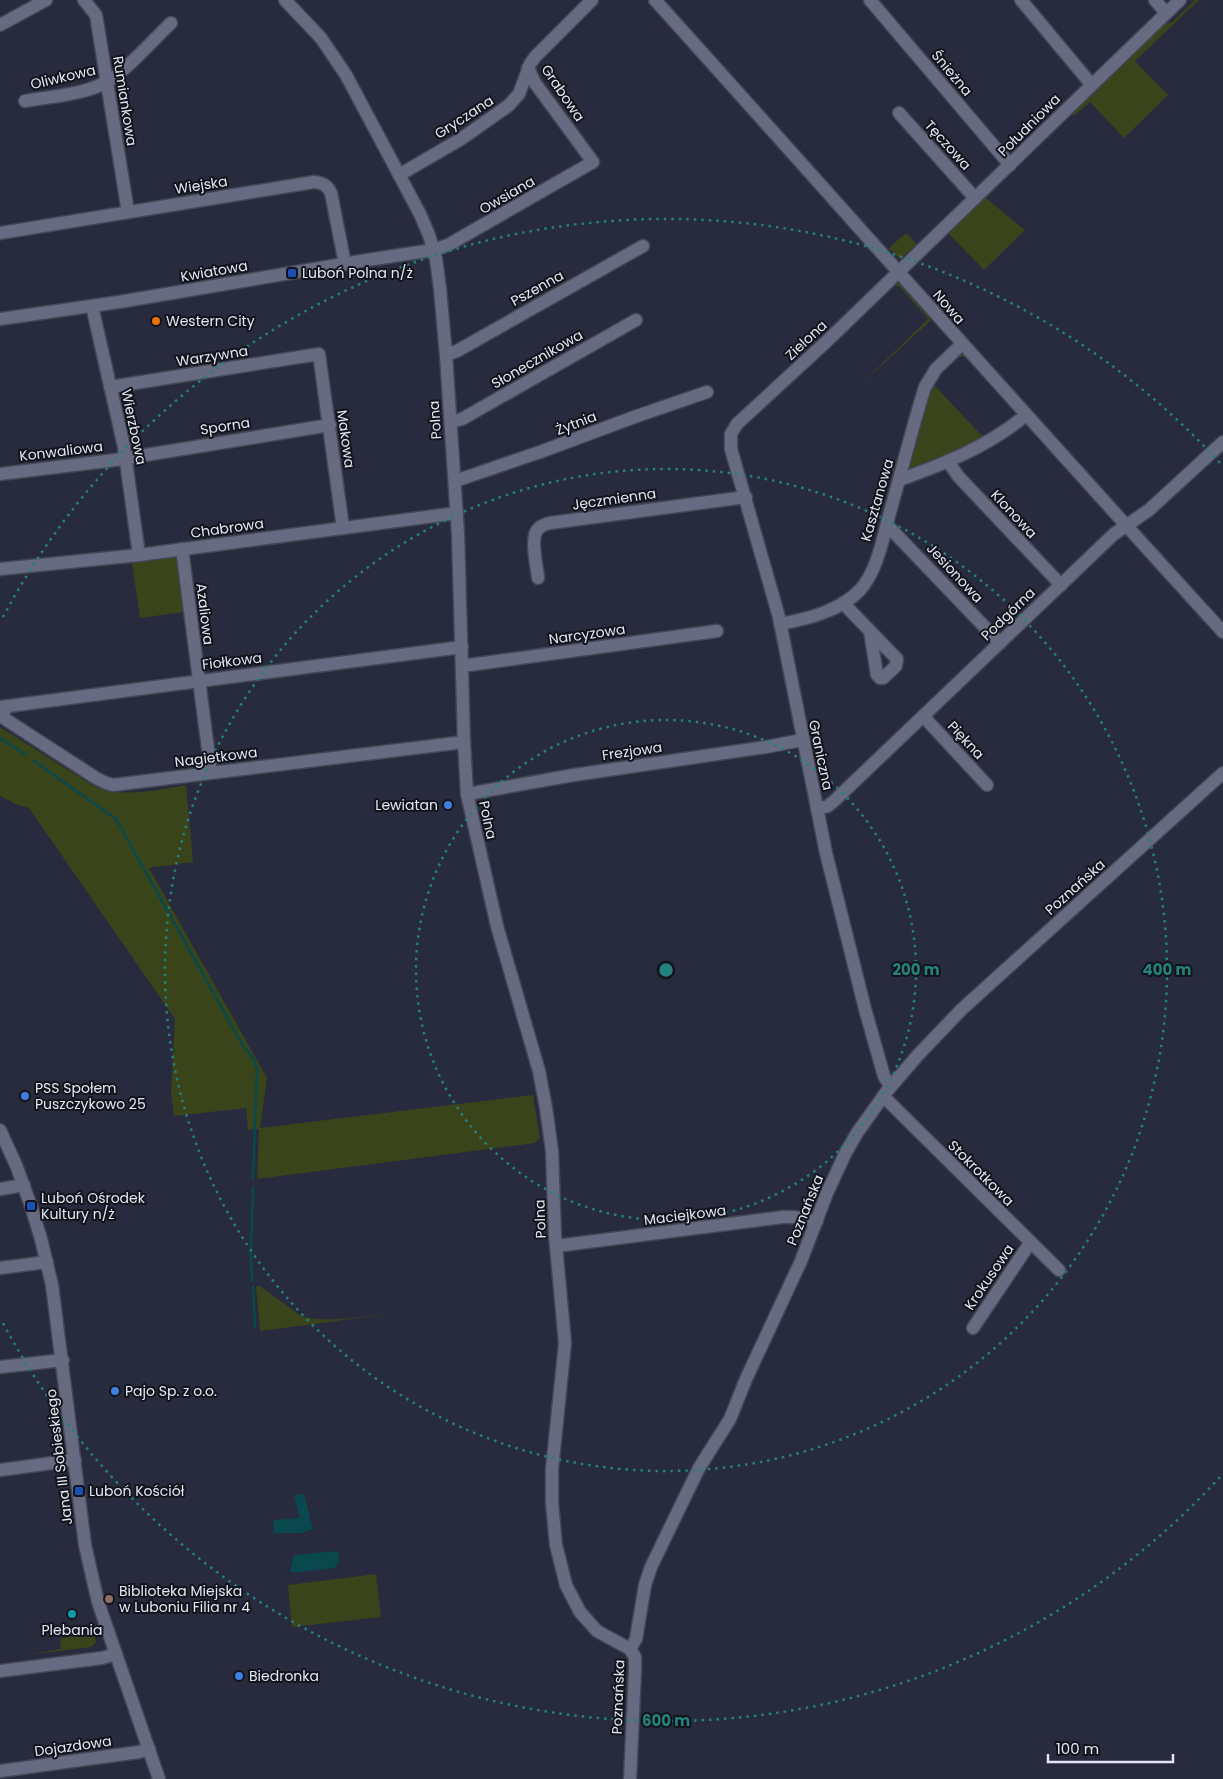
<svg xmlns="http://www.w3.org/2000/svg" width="1223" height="1779" viewBox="0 0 1223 1779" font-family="Poppins,sans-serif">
<rect width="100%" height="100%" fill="#272b3d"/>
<g fill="#3a441b">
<polygon points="1195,0 1199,0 1135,61 1168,95 1124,138 1090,102 1074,116 1068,111 1164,24 1172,22"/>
<polygon points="982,195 1025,230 984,270 944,229"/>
<polygon points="906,233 917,244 900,259 889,248"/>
<polygon points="897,281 931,320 853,392 928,319 900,287 893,285"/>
<path d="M962,353L964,356C951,359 940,373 934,385L983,437L996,433C981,441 924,472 909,471L907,465L930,384C937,373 949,357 962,353Z"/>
<polygon points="176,557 183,612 140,618 132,563"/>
<path d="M0,727L92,785C122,799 155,790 186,785L193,862L149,868L267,1078L260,1128L533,1095L540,1138L535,1143L257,1179L259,1129L248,1130L246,1108L174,1116L171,1093L175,1019L29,808L18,805L0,796Z"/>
<path d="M256,1286H260L301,1316C327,1324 363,1316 390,1314L260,1331Z"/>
<polygon points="376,1574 381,1617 292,1627 288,1585"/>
<polygon points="94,1634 96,1642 91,1647 27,1655 61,1649 60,1640 62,1638"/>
</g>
<g fill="#09484c">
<polygon points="304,1494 313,1529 302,1533 274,1533 273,1520 300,1518 294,1495"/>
<polygon points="338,1551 339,1562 334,1568 294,1573 290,1571 294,1555"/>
</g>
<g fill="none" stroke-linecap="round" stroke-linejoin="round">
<g stroke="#09484c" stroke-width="2.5">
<polyline points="0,738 26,755"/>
<polyline points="34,761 116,819 242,1044 254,1060 257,1070 253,1178"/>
<polyline points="252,1281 251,1252 253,1187"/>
<polyline points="253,1286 255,1327"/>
</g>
<g stroke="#434655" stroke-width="15">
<g id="minor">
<polyline points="84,0 96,15 128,212"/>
<polyline points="285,0 321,38 346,75 420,214 429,235 436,259 440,289 446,355 458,534 464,742 467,794 497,926 539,1071 546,1108 552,1151 555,1235 565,1343 552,1469 552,1503 556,1545 566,1585 580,1612 597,1631 630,1649 635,1657 635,1671 630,1779"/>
<path d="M655,0C844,210 1032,423 1223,632"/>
<polyline points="870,0 1010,165"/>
<polyline points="1021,0 1091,84"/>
<polyline points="1155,0 1166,13"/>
<polyline points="0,25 46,0"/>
<path d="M25,101C52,96 85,95 108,81C128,69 153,40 171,23"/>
<polyline points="899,113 974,197"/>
<polyline points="399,175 461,139 508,106 519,94 530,64 535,57 592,0"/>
<path d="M0,233L314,182C323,183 327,185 331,193L345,264"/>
<polyline points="92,306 124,447 139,555"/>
<polyline points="0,319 119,302 367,260 433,250 448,245 593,162 535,83 528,68"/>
<polyline points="446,355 457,351 643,246"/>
<polyline points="110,387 319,354 343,528"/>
<polyline points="451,422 462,419 636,320"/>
<polyline points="948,461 958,476 1061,585"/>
<polyline points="0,474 115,460 330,425"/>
<path d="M899,480C944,464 989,446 1026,415"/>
<polyline points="455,481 540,452 637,416 707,392"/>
<polyline points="887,525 1000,643"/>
<polyline points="182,549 211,772"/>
<polyline points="0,569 139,555 457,513"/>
<path d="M538,578C537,566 529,536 539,528C542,525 547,524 550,523L746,497"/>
<polyline points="843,603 897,659 896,666 883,678 880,678 877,675 870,631"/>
<path d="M780,624C807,619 840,611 860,590C878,570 883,537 890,512C902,470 912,428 925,387L936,369L962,344"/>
<polyline points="462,666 717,631"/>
<polyline points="7,706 3,714 5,719 96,778 106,783 113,785 464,742"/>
<polyline points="1,707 462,647"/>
<polyline points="923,716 987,785"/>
<polyline points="467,794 574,775 766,747 802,740"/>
<polyline points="817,809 828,806 834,801 1114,534 1149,510 1223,442"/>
<polyline points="890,1086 884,1076 865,1009 826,853 779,617 731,449 731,434 737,424 826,342 1180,0"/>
<polyline points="883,1096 1059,1270"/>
<polyline points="0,1130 16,1165 31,1206 41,1239 52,1285 85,1545 98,1602 159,1779"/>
<polyline points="0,1189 24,1185"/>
<polyline points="556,1246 783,1217 794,1217 817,1221"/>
<polyline points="0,1268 47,1262"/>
<polyline points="973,1328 1030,1243"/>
<polyline points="0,1367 63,1360"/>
<polyline points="0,1470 75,1460"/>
<polyline points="630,1649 636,1639 645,1585 651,1567 699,1468 730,1419 746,1379 801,1261 827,1193 845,1154 857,1133 887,1091 918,1055 961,1010 1223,773"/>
<polyline points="0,1671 102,1658 116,1654"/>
<polyline points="0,1771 139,1752 149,1749"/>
</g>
</g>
<use href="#minor" stroke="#676b81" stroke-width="12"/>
</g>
<g fill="none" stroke="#24817b" stroke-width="2.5" stroke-dasharray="2.5 5">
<circle cx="666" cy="970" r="250"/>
<circle cx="666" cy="970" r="501"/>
<path d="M1220 1477A751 751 0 0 1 3 1323M3 617A751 751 0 0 1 1220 463"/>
</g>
<g fill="#1a4fb4" stroke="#12141c" stroke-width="2">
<rect x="287" y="268" width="10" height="10" rx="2.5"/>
<rect x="26" y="1201" width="10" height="10" rx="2.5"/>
<rect x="74" y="1486" width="10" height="10" rx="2.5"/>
</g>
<circle fill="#e8710a" stroke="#12141c" stroke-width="2" cx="156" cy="321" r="5"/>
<g fill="#3f7fe0" stroke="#12141c" stroke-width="2">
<circle cx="448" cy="805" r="5"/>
<circle cx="25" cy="1096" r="5"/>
<circle cx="115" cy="1391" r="5"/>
<circle cx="239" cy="1676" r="5"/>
</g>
<circle fill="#8d6e63" stroke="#12141c" stroke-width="2" cx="109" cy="1599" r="5"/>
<circle fill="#0f9aa8" stroke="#12141c" stroke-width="2" cx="72" cy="1614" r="5"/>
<g text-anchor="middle" stroke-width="4" stroke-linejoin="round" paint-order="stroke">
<g font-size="14" fill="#e4e7f3" stroke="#12141c">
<text transform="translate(952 73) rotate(50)" y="5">Śnieżna</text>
<text transform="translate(63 77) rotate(-13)" y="5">Oliwkowa</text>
<text transform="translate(563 93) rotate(56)" y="5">Grabowa</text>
<text transform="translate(125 101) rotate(81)" y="5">Rumiankowa</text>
<text transform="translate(464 117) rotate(-33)" y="5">Gryczana</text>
<text transform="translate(1029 125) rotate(-45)" y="5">Południowa</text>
<text transform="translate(948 145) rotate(48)" y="5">Tęczowa</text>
<text transform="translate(201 185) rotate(-9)" y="5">Wiejska</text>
<text transform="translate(507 195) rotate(-30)" y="5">Owsiana</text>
<text transform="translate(214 271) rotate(-10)" y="5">Kwiatowa</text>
<text transform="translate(537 288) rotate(-29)" y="5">Pszenna</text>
<text transform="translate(949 307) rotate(49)" y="5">Nowa</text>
<text transform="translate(806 340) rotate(-43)" y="5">Zielona</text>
<text transform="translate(212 356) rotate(-9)" y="5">Warzywna</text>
<text transform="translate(537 359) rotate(-30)" y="5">Słonecznikowa</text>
<text transform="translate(435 420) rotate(-94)" y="5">Polna</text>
<text transform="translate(576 423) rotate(-21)" y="5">Żytnia</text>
<text transform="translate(225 426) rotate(-9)" y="5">Sporna</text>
<text transform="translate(134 427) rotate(78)" y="5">Wierzbowa</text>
<text transform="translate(346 439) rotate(82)" y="5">Makowa</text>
<text transform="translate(61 451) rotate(-7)" y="5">Konwaliowa</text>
<text transform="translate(614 499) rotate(-8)" y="5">Jęczmienna</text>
<text transform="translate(877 500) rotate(-74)" y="5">Kasztanowa</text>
<text transform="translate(1014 514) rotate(47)" y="5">Klonowa</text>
<text transform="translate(227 528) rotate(-8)" y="5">Chabrowa</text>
<text transform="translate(955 573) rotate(47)" y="5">Jesionowa</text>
<text transform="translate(205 614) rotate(83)" y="5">Azaliowa</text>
<text transform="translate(1008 614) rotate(-44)" y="5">Podgórna</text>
<text transform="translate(587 634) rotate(-8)" y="5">Narcyzowa</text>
<text transform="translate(232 661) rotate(-7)" y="5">Fiołkowa</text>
<text transform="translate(966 740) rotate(47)" y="5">Piękna</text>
<text transform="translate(632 751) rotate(-8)" y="5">Frezjowa</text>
<text transform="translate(821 755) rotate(78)" y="5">Graniczna</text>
<text transform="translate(216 757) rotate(-7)" y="5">Nagietkowa</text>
<text transform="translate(488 820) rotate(78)" y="5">Polna</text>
<text transform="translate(1075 887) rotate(-42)" y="5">Poznańska</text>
<text transform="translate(981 1173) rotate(45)" y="5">Stokrotkowa</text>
<text transform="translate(805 1210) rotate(-68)" y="5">Poznańska</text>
<text transform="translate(685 1215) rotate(-7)" y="5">Maciejkowa</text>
<text transform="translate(540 1219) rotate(-92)" y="5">Polna</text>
<text transform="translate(989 1277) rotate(-56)" y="5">Krokusowa</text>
<text transform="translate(59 1457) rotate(-97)" y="5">Jana III Sobieskiego</text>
<text transform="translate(618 1697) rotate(-88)" y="5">Poznańska</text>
<text transform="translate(73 1746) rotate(-8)" y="5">Dojazdowa</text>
</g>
<g font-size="14" fill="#e4e7f3" stroke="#12141c" text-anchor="start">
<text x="302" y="278">Luboń Polna n/ż</text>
<text x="166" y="326">Western City</text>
<text x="438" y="810" text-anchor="end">Lewiatan</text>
<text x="35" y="1093">PSS Społem<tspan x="35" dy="16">Puszczykowo 25</tspan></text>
<text x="41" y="1203">Luboń Ośrodek<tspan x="41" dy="16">Kultury n/ż</tspan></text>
<text x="125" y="1396">Pajo Sp. z o.o.</text>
<text x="89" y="1496">Luboń Kościół</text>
<text x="119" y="1596">Biblioteka Miejska<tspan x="119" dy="16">w Luboniu Filia nr 4</tspan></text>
<text x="72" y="1635" text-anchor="middle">Plebania</text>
<text x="249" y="1681">Biedronka</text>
</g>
</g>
<circle cx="666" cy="970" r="8" fill="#24817b" stroke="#12141c" stroke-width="2.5"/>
<g font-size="15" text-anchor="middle" font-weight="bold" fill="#24817b" stroke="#12141c" stroke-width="4" stroke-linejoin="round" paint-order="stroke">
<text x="916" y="975">200 m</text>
<text x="1167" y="975">400 m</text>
<text x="666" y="1726">600 m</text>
</g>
<path d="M1048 1754v8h125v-8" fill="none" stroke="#e4e7f3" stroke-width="2.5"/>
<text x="1056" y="1754" font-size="15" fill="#e4e7f3" stroke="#12141c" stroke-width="4" paint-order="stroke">100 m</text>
</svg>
